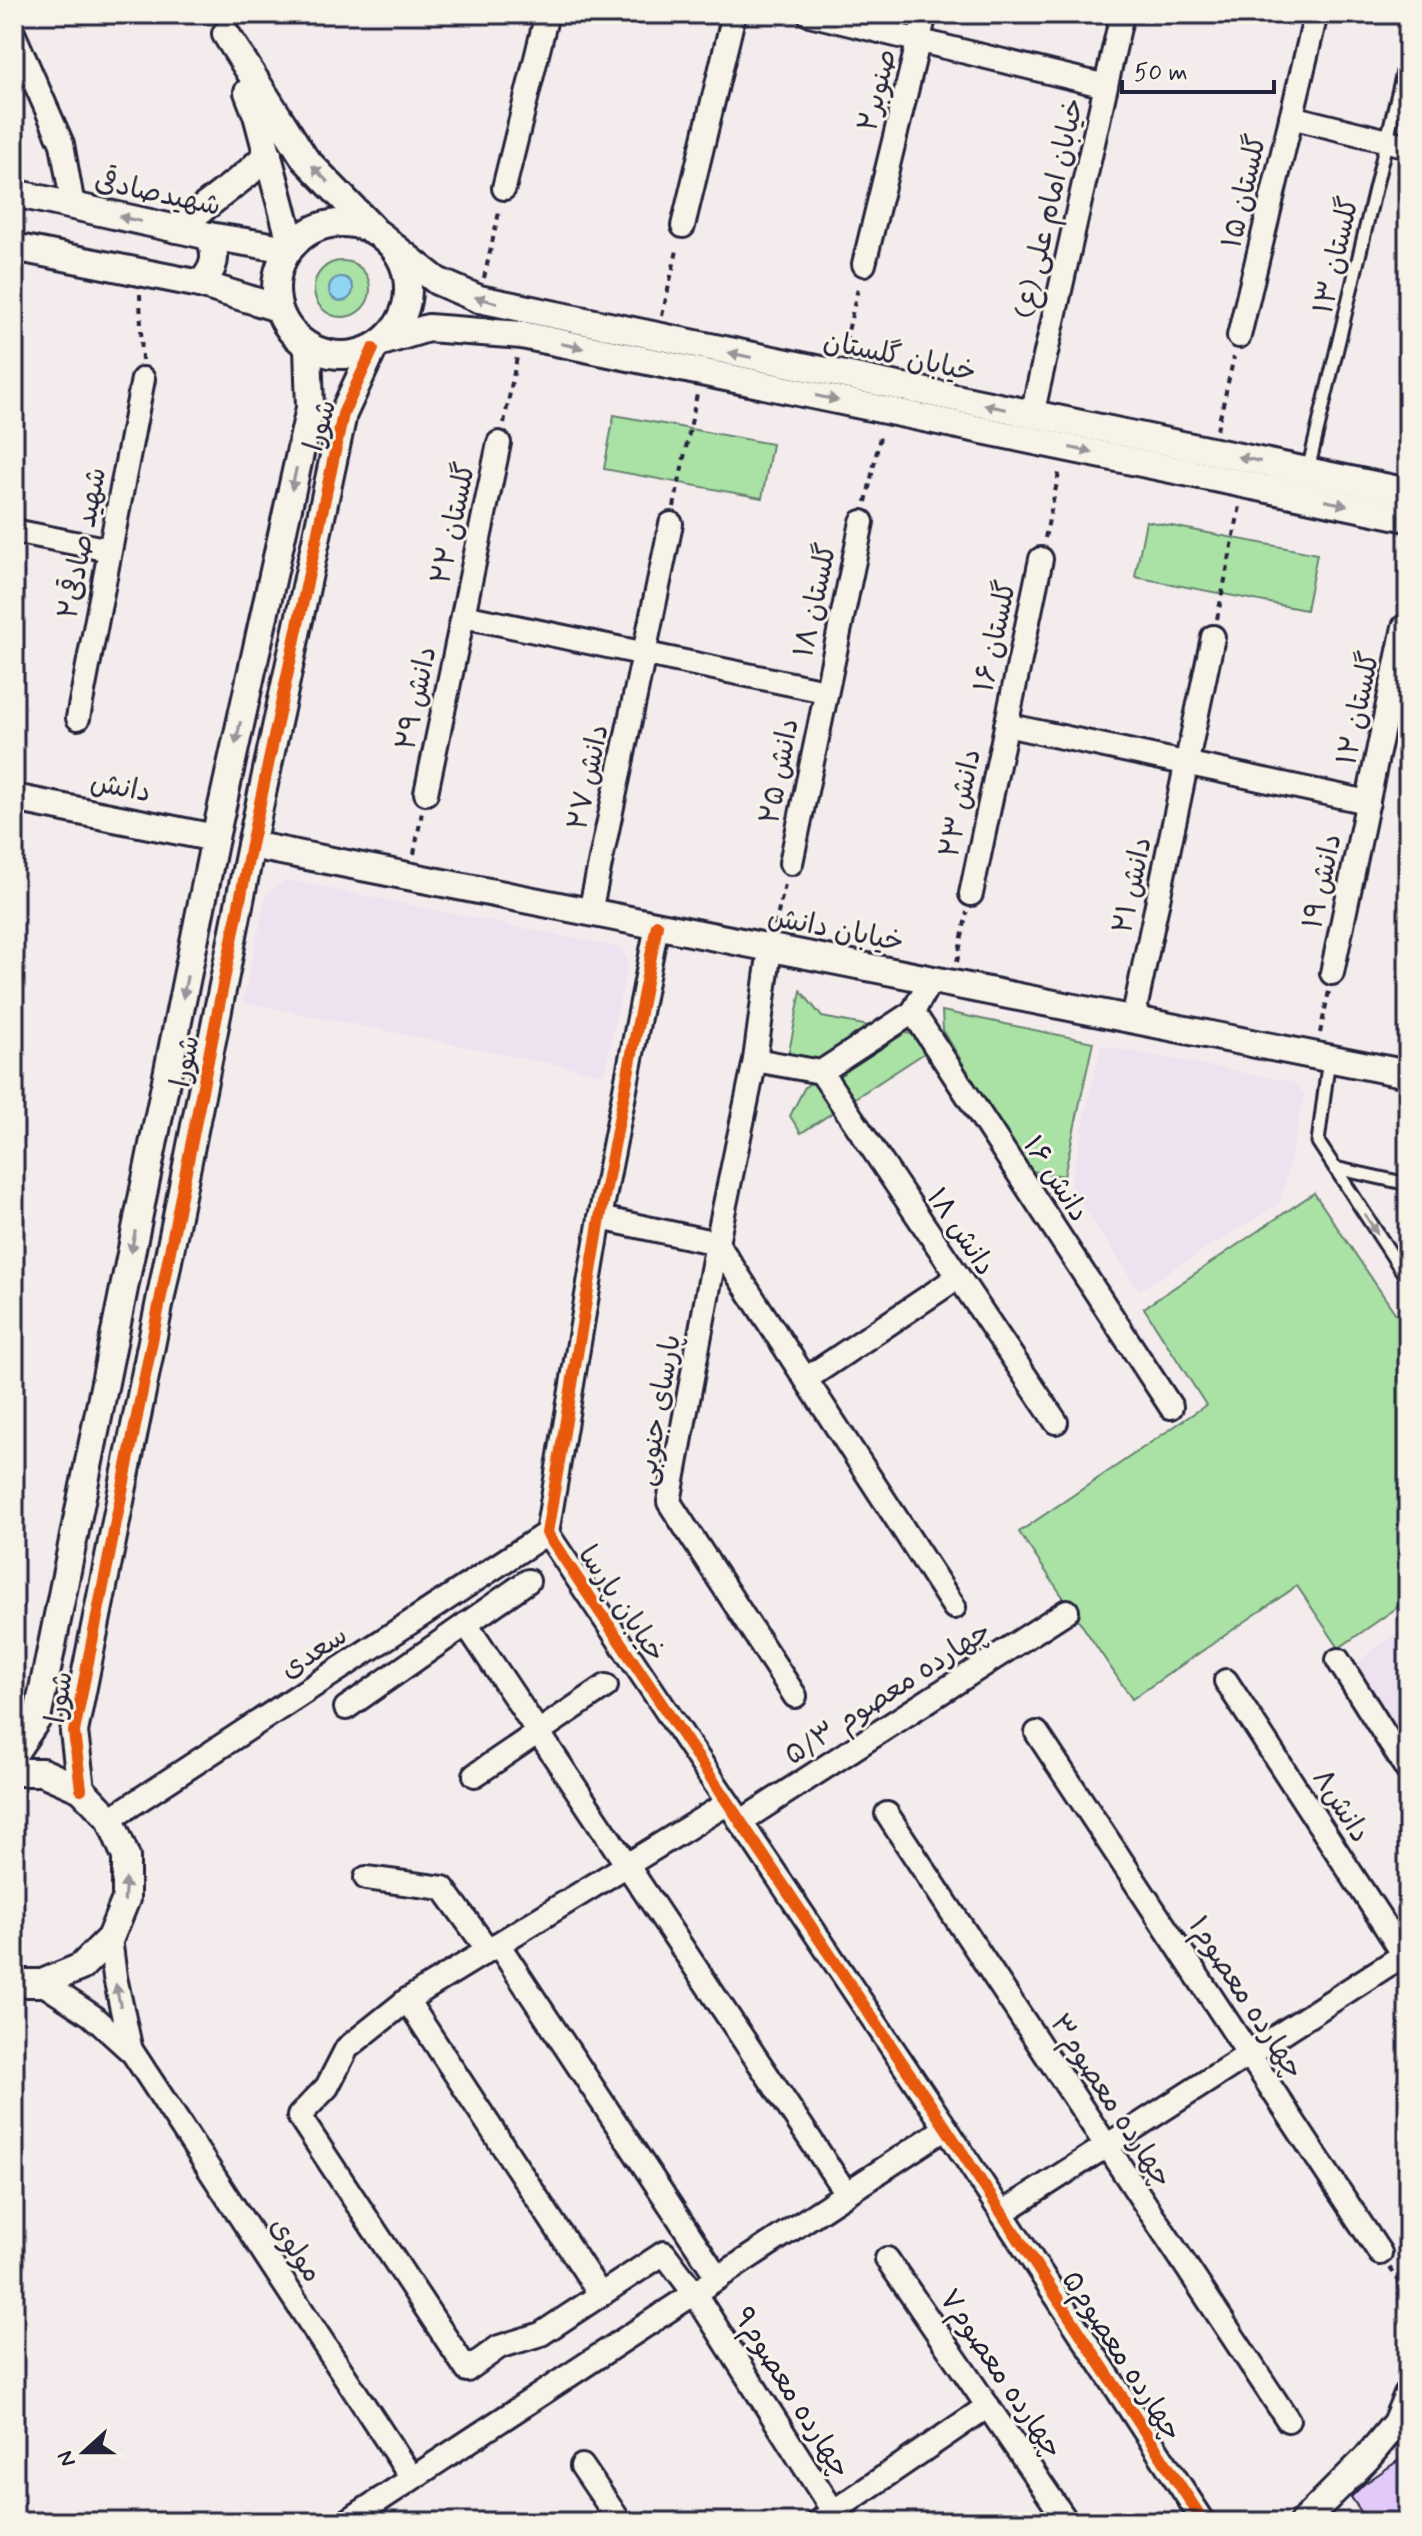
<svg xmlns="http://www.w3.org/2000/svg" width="1422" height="2536" viewBox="0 0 1422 2536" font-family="Mynerve,'Playpen Sans Arabic',sans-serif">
<defs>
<filter id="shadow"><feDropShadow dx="5" dy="9" stdDeviation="0" flood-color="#0004"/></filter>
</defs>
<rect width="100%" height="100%" fill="#f3ebec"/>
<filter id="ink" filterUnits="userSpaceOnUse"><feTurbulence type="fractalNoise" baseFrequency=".0125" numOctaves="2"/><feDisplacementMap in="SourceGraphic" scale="16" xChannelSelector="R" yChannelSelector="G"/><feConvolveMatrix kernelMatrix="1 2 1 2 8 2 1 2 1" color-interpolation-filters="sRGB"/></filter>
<g filter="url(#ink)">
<g fill="#eee1f0">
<polygon points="287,880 620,948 628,961 604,1074 243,1002 267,893"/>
<polygon points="1101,1046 1293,1082 1304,1095 1280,1203 1139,1290 1070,1186"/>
<polygon points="1408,1625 1408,1747 1355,1664"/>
</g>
<g fill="#aae2a6" stroke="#668270" stroke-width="2">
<circle cx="342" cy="289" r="28"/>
<polygon points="614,415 772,444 762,498 604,469"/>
<polygon points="1146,521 1317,554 1306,610 1135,577"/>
<polygon points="801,991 822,1017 869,1026 819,1062 788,1057"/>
<polygon points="942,1011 1093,1042 1064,1176 1026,1170 943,1030"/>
<polygon points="891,1031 912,1034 926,1052 801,1133 790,1116 805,1087"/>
<polygon points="1314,1193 1408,1332 1408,1600 1339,1648 1297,1586 1132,1699 1019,1532 1206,1405 1144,1308"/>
</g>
<circle fill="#90d6f2" stroke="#648ea9" stroke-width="2" cx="341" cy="289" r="12"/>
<polygon fill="#e1c9fa" stroke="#22223b" stroke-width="2" filter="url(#shadow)" points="1408,2454 1408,2522 1368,2522 1351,2497 1364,2484"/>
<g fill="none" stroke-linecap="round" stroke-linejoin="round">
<g stroke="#22223b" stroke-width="17">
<g id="service">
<polyline points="1308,470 1408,51"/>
<polyline points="1329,1058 1318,1142 1408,1280"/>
<polyline points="1335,1168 1408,1184"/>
</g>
</g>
<g stroke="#22223b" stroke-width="28">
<g id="minor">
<polyline points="809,14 1106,86"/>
<polyline points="14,35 62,144 73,206"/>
<polyline points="1291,117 1408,146"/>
<polyline points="504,188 547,14"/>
<polyline points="683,226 734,14"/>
<polyline points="864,264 925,14"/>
<polyline points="1239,336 1316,14"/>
<polyline points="1032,415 1122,14"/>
<polyline points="14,531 110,550"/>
<polyline points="463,616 825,691"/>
<polyline points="78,718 143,379"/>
<polyline points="1006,725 1368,802"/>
<polyline points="426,793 499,443"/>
<polyline points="791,863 862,522"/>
<polyline points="971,894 1041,559"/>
<polyline points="590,912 671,524"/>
<polyline points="657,925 600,1218 547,1533 946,2128 1204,2522"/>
<polyline points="770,948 755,1060 717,1243 669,1502 795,1696"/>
<polyline points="1332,973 1404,627"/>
<polyline points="931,979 913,1012 1171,1407"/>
<polyline points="1133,1019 1213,637"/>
<polyline points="755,1060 821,1072 913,1012"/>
<polyline points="821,1072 1056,1422"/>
<polyline points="600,1218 717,1243 954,1607"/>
<polyline points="806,1379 958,1277"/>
<polyline points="466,1624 846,2193"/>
<polyline points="1338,1660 1408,1771"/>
<polyline points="1226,1681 1408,1961"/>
<polyline points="346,1708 528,1581"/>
<polyline points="1037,1733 1380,2253"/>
<polyline points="475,1775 606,1686"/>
<polyline points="728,1803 407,2000 347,2048 327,2087 299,2116 467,2370 499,2347 541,2334 664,2253 695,2294 840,2522"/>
<polyline points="887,1814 1288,2420"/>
<polyline points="110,1819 547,1533"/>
<polyline points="740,1822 1067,1611"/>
<polyline points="366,1878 443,1888 488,1950"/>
<polyline points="110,1938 115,1977 131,2051"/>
<polyline points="498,1944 718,2278"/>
<polyline points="42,1983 91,2015 133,2053 411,2477"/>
<polyline points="407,2000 600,2294"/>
<polyline points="1002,2213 1408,1952"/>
<polyline points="887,2259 1067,2522"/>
<polyline points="582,2466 620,2522"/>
<polyline points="346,2522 946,2128"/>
<polyline points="818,2522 988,2406"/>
</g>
</g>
<g stroke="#22223b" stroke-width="32">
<g id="tertiary">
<polyline points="226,34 305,159 372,228"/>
<polyline points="248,92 257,115 292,246"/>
<polyline points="14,193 209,236 289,249"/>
<circle cx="342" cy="289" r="66"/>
<polyline points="176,229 247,174 268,154"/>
<polyline points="14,247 200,284 278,308"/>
<polyline points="394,247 437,281 479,299 1408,492"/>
<path d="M200,284C215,269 218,256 209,236"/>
<polyline points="385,341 428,328 522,335 1408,518"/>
<polyline points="14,798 215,838"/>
<polyline points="251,845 1408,1074"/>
<polyline points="14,1753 37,1719 215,838 310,408 308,347"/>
<polyline points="14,1772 42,1772 81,1789 110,1819 126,1857 126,1899 110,1938 81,1967 42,1983 14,1983"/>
<polyline points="81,1789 74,1732 251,845 343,414 373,349"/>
<polyline points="1303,2522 1367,2458 1396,2423 1408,2394"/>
</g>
</g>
<g stroke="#22223b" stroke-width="4" stroke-dasharray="6 6" stroke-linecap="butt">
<polyline points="484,278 500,208"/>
<polyline points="140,294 142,361"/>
<polyline points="662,316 678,246"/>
<polyline points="843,353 859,284"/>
<polyline points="504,423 517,357"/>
<polyline points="1217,430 1234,357"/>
<polyline points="866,502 881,432"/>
<polyline points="674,507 697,394"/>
<polyline points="1045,538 1060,469"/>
<polyline points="1217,619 1240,506"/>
<polyline points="414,854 422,812"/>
<polyline points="775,926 786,880"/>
<polyline points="957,962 967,912"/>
<polyline points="1320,1033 1329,991"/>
<polyline points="1390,2268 1408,2294"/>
</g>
<use href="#service" stroke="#f7f3e8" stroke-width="11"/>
<use href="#minor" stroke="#f7f3e8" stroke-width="22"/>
<use href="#tertiary" stroke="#f7f3e8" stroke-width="26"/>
<g stroke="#f7f3e8" stroke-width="17">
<g id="cycleway">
<polyline points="657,925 600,1218 547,1533 946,2128 1204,2522"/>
<polyline points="81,1789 74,1732 251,845 343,414 373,349"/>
</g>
</g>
<use href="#cycleway" stroke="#e8590c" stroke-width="12"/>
</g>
<defs><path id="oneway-solid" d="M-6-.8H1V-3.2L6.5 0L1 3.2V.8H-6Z" transform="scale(2)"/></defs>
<g fill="#97959a">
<use href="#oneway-solid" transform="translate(320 174) rotate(-134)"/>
<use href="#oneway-solid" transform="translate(130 219) rotate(-168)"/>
<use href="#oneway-solid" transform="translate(486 300) rotate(-165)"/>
<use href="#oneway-solid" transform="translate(572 346) rotate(12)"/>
<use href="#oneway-solid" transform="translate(740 355) rotate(-168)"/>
<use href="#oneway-solid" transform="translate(827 398) rotate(12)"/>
<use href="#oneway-solid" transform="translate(995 407) rotate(-168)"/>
<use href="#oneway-solid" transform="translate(1081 450) rotate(12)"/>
<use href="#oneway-solid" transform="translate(1249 459) rotate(-168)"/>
<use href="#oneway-solid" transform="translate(294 479) rotate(102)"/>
<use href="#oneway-solid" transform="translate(1336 503) rotate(12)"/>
<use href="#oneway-solid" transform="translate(238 733) rotate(102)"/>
<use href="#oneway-solid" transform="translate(185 987) rotate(101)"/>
<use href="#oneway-solid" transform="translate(1371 1224) rotate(57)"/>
<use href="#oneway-solid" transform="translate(133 1242) rotate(101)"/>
<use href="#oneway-solid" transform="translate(125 1890) rotate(-86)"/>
<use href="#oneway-solid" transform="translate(118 1995) rotate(-102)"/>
</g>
</g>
<g text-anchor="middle" stroke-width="6" stroke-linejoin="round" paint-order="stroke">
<g font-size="28" fill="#22223b" stroke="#f7f3e8">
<text transform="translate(876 90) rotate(-76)" y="10">صنوبر۲</text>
<text transform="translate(1243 191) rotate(-77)" y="10">گلستان ۱۵</text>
<text transform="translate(158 192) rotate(12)" y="10">شهیدصادقی</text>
<text transform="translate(1048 208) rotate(-77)" y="10">خیابان امام علی (ع)</text>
<text transform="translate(1335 255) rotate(-77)" y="10">گلستان ۱۳</text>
<text transform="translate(900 355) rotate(12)" y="10">خیابان گلستان</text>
<text transform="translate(319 425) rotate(-74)" y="10">شورا</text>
<text transform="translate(452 523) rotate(-78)" y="10">گلستان ۲۲</text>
<text transform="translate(81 543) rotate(-79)" y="10">شهید صادقی۲</text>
<text transform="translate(814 600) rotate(-78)" y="10">گلستان ۱۸</text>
<text transform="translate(994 636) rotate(-78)" y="10">گلستان ۱۶</text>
<text transform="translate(415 698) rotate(-78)" y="10">دانش ۲۹</text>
<text transform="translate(1357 708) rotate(-78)" y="10">گلستان ۱۲</text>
<text transform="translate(778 771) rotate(-79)" y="10">دانش ۲۵</text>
<text transform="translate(587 777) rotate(-78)" y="10">دانش ۲۷</text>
<text transform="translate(121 786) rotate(11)" y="10">دانش</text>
<text transform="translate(959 803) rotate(-78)" y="10">دانش ۲۳</text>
<text transform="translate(1321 881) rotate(-78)" y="10">دانش ۱۹</text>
<text transform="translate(1131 885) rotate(-78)" y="10">دانش ۲۱</text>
<text transform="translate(836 928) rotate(11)" y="10">خیابان دانش</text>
<text transform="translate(184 1061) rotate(-79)" y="10">شورا</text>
<text transform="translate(1057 1178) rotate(57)" y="10">دانش ۱۶</text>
<text transform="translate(962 1231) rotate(56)" y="10">دانش ۱۸</text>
<text transform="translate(657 1410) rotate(-80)" y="10">پارسای جنوبی</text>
<text transform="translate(623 1603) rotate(56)" y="10">خیابان پارسا</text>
<text transform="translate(313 1651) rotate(-33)" y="10">سعدی</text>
<text transform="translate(887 1692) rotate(-33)" y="10">چهارده معصوم ۵/۳</text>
<text transform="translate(58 1697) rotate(-81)" y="10">شورا</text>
<text transform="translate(1342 1805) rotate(57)" y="10">دانش۸</text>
<text transform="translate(1247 1997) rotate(57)" y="10">چهارده معصوم۱</text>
<text transform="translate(1112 2100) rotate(57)" y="10">چهارده معصوم۳</text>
<text transform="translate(297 2249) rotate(57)" y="10">مولوی</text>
<text transform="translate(1123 2355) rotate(57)" y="10">چهارده معصوم۵</text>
<text transform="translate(1002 2373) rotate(56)" y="10">چهارده معصوم۷</text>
<text transform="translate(793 2392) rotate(58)" y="10">چهارده معصوم۹</text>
</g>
</g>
<rect width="1422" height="2536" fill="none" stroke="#f7f3e8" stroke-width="48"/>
<rect x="24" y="24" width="1374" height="2488" fill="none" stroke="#22223b" stroke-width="3" filter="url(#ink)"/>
<g transform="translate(84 2452) rotate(249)" stroke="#f7f3e8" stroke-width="6" paint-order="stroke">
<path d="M0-6L14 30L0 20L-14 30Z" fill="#22223b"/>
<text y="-12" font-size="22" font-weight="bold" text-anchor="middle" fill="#22223b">N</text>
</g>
<path d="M1122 80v12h152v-12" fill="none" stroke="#22223b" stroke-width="4"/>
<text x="1134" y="80" font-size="24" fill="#22223b" stroke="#f7f3e8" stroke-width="6" paint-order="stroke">50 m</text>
</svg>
